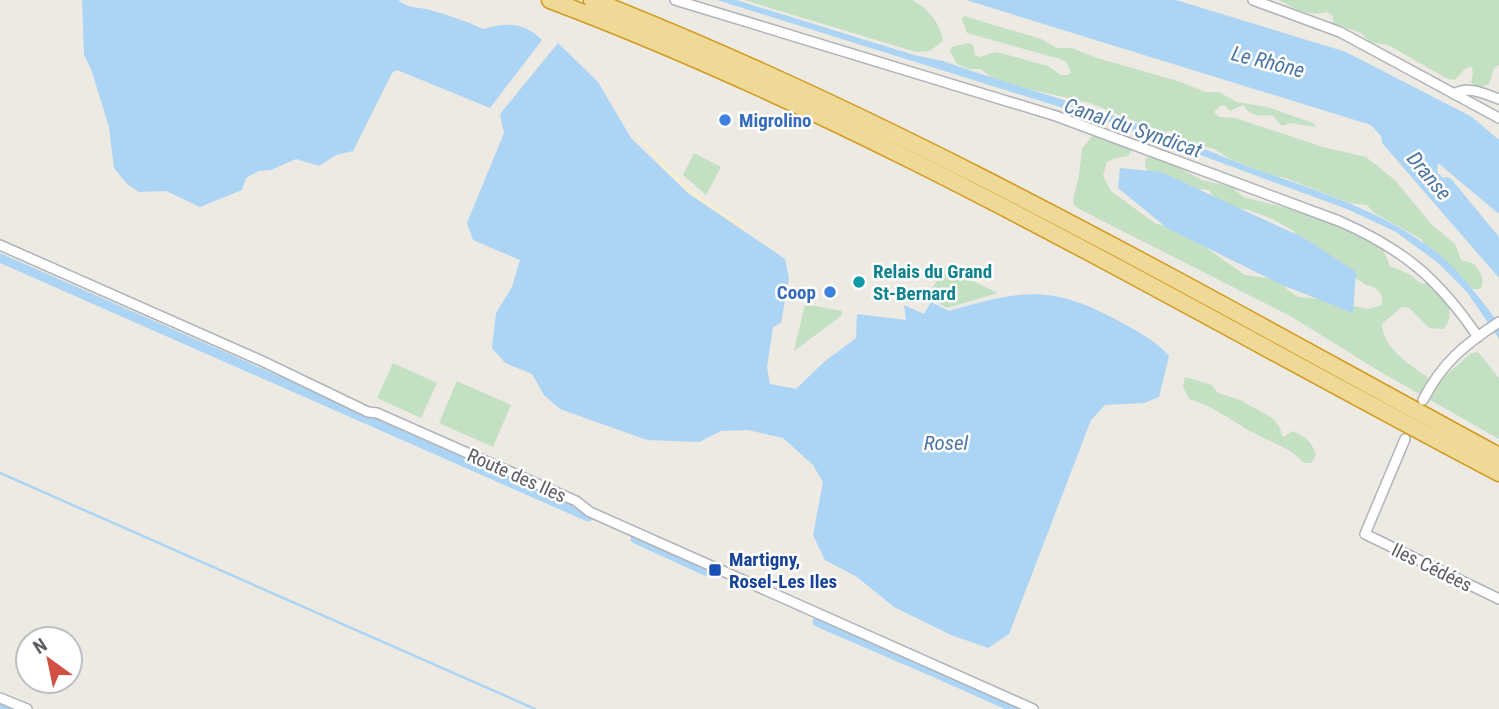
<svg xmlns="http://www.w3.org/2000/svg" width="1499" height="709" viewBox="0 0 1499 709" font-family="'Roboto Condensed',sans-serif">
<rect width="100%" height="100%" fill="#eceae3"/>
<g fill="#c3e0c3">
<path d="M744,0H912C928,9 940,22 943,41L930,51L916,52Z"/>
<path d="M1279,0H1499V65L1494,68L1489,84L1477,89L1471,82L1473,72L1471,66L1464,70L1455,80L1448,79L1388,45L1370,42L1361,33L1333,23V16L1327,12C1307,17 1296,9 1279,0Z"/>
<path d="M964,16L1041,39L1057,48H1072L1097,58L1181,82L1205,92H1219L1237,102L1267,107L1313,123L1316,127L1290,123L1282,126L1272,115C1259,116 1251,117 1243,105L1230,111L1224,105L1220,106L1214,112L1219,117L1235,118L1323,147L1366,157L1395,180L1431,224L1455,244L1461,260L1474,264C1480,271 1486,280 1480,289H1470L1457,273L1426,246L1421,239L1374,213L1367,205L1350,203L1285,178L1273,176L1232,160L1214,149L1186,141L1174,131L1161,132L1090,103L1019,87L991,77L981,69H969L957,64L950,51L952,47L968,43L973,45L975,55L980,57L995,52L1004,54L1048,66L1061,75H1068L1071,72L1066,62L1060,59L967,33L962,19Z"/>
<path d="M1102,128L1123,137L1133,148L1128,156L1116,158L1107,162L1103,176L1111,191L1156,224L1168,226L1192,238L1245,275C1258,276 1269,280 1283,279L1287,290L1299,297L1321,299L1368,309L1382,305C1384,293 1377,287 1366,285L1308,247L1292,230L1270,218L1248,210L1218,204L1209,190L1198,189L1149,173L1145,166V159L1154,155L1202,180L1232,187L1243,197L1302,212L1346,219L1383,249L1390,266L1409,274L1422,284L1440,282C1447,294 1456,320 1443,329L1429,328L1409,308L1402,307L1382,324C1383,352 1417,368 1436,384L1471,353L1478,352L1499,378V439L1379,371L1292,317L1079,209L1074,205L1073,199L1079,176L1082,149L1093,135Z"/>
<polygon points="694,153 721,167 706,195 683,175"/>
<polygon points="944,267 998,293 947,308 928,297"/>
<polygon points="805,304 842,311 842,315 794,351"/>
<polygon points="393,363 437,383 421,418 377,398"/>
<path d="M1185,377L1212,385L1218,393L1240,400L1272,418L1279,426L1283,437L1293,431C1305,437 1312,441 1316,455L1311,463H1304C1289,446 1271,443 1252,432C1231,421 1213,405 1189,399L1183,387Z"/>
<polygon points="457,381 511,405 493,447 439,423"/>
</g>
<path fill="#f5eed5" d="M634,133C649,144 659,159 672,172C694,194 719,211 746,227L744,231L688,193L661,166Z"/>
<g fill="#acd4f4">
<path d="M82,0H398C406,8 419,7 430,10C448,15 466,21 483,29C506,22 525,22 542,40L490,108L397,70L392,73L353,151L336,155L319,166L296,159L271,170L259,171L246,178L242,190L200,207L166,191L139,192L127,184L114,168L109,127L91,69L84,55Z"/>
<path d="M717,0H736L914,55L943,61C1016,87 1092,107 1165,133C1193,143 1220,156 1249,167C1314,190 1380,209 1436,252C1460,271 1480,299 1499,323V339L1467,292L1437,262L1396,232L1347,209L1127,128Z"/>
<polygon points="966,0 1176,0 1346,52 1472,117 1499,140 1499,214 1438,163 1437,172 1443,178 1448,177 1452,180 1499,237 1499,278 1382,143 1381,136 1371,125"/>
<path d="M558,43L598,82L631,138L688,193L785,259L789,278L781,323L773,327L767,367L770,384L796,389L824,362L856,338L857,314L906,320L904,305L924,314L931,302L949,311C1026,289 1053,284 1126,325C1142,334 1157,342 1169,356L1159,397L1144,403L1105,405L1091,420L1009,634L988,648L951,635L894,607L857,577L825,560L813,535L823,482L813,465L783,438L748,430L721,431L699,442L647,440L560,409L544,395L532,374L505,363L492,348L496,313L512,287L520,260L473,240L467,223L504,133L500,114Z"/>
<polygon points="1120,168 1161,172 1306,239 1356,272 1353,313 1280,284 1167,228 1118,188"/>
</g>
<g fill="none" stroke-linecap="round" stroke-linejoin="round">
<polyline stroke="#acd4f4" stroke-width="2.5" points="0,473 535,709"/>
<g stroke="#acd4f4" stroke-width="9">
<polyline points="0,258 588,517"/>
<polyline points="635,539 705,571"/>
<polyline points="817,622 933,672"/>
<polyline points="937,674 1016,709"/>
<polyline points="0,706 7,709"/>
</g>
<g stroke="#b0b3b7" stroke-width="12">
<g id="street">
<path d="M675,0L1056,116L1339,221C1403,249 1438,278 1478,337"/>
<polyline points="1253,0 1340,32 1499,118"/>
<path d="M1454,94C1467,85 1485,94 1499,99"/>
<polyline points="0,245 262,361 368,412 377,413 576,501 590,512 1033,709"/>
<path d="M1423,400C1442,363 1464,345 1499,322"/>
<polyline points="1405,439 1365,534 1499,599"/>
<polyline points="0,698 27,709"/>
</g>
</g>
<g stroke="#d29a1d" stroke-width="19">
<g id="highway">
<path d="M550,0C882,125 1186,309 1499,473"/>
<path d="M592,0C908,124 1202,295 1499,456"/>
</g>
</g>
<use href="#street" stroke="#fff" stroke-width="9"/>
<use href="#highway" stroke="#efd997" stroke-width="16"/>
</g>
<g fill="#3f7fe0" stroke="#fff" stroke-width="2.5">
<circle cx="725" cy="120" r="7"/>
<circle cx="830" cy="292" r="7"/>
</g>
<circle fill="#0f9aa8" stroke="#fff" stroke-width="2.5" cx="859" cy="282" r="7"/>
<rect fill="#1a4fb4" stroke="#fff" stroke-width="2.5" x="708" y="563" width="14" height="14" rx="3.5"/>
<g text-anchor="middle" stroke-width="5" stroke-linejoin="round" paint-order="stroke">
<g font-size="19" font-weight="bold" fill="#366cbe" stroke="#fff" text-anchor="start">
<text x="739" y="127">Migrolino</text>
<text x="816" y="299" text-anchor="end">Coop</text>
</g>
<g font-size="19" font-weight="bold" fill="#0d838f" stroke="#fff" text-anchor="start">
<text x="873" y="278">Relais du Grand<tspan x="873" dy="22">St-Bernard</tspan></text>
</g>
<g font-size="19" fill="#5b5e62" stroke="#fff">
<text transform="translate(517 475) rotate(24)" y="7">Route des Iles</text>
<text transform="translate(1432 567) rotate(26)" y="7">Iles Cédées</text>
</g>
<g font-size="19" font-weight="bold" fill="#164399" stroke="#fff" text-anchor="start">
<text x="729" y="566">Martigny,<tspan x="729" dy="22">Rosel-Les Iles</tspan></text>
</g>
<g font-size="21" font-style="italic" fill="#4c76a3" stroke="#fff">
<text transform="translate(1268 62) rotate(14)" y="7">Le Rhône</text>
<text transform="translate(1133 128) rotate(19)" y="7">Canal du Syndicat</text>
<text transform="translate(1429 176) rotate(50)" y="7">Dranse</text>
<text x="946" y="450">Rosel</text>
</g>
</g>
<g transform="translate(49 660) rotate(327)"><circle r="33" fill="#ffffff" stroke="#bdbfc0" stroke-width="2"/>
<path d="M0-5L12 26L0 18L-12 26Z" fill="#d24f43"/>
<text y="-10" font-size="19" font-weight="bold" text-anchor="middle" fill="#5b5e62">N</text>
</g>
</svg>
